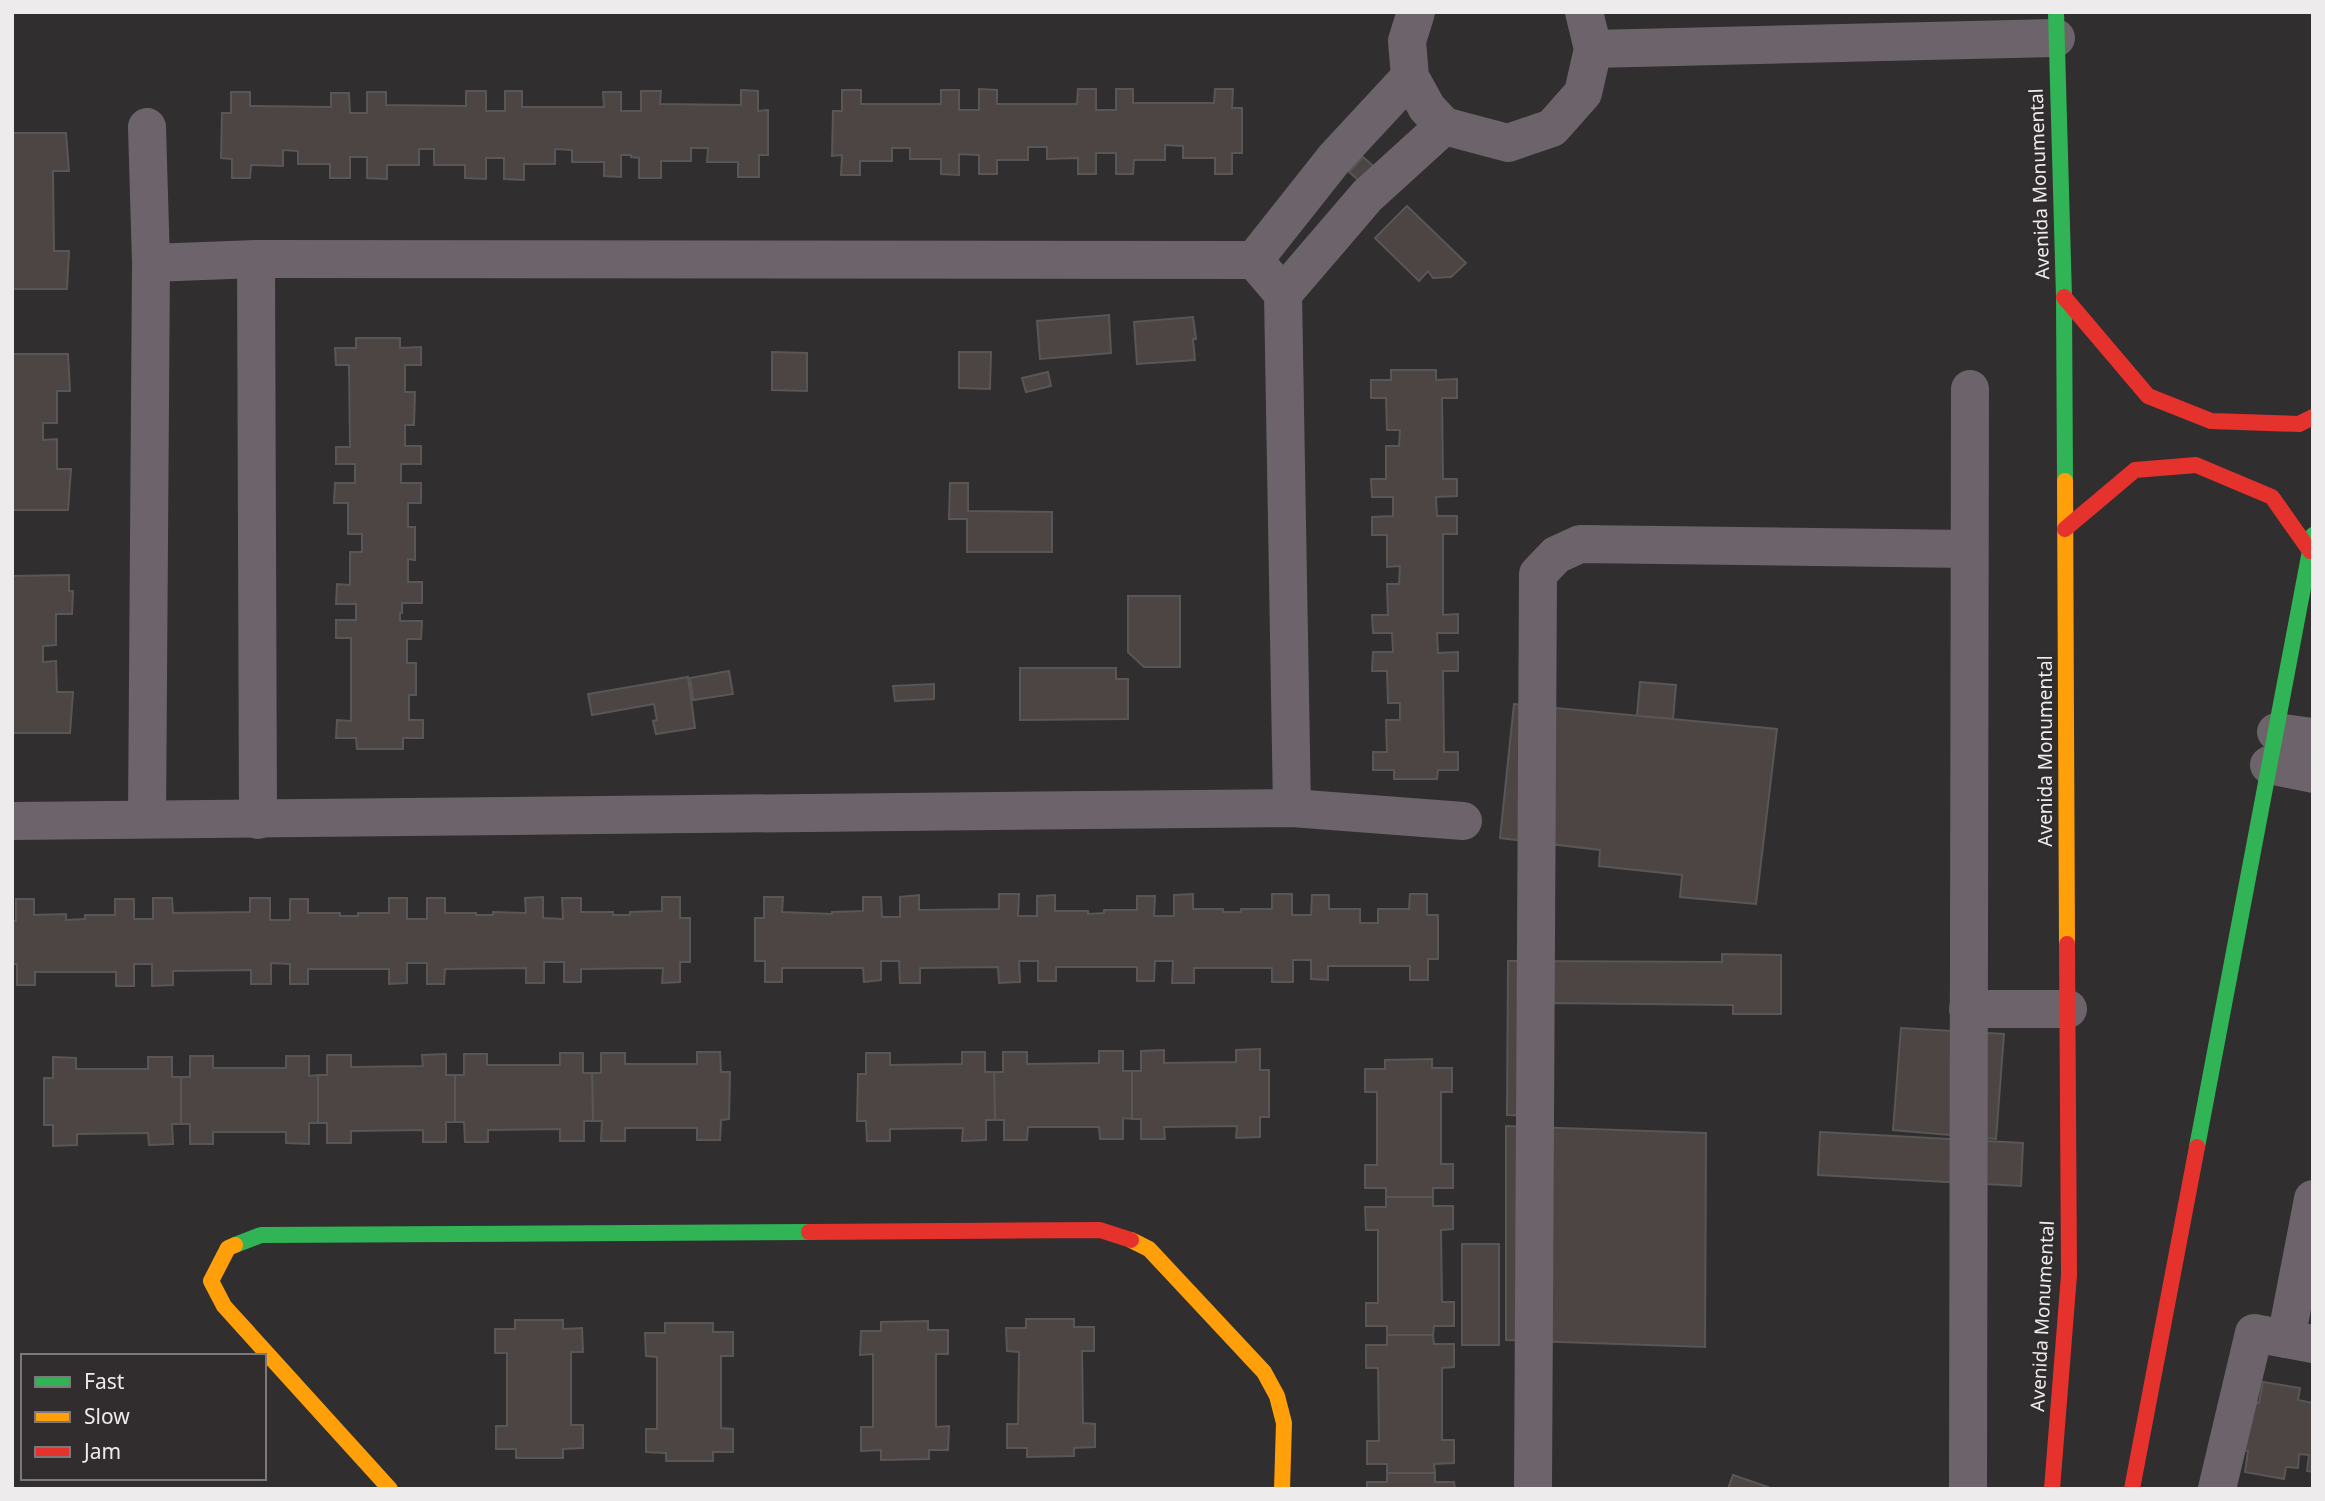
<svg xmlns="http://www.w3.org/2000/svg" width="2325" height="1501" viewBox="0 0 2325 1501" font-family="'Noto Sans',sans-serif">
<rect width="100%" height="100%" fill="#302e2f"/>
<g fill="#4c4543" stroke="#585656" stroke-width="2">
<polygon points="979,89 997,90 997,104 1077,104 1078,89 1096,89 1096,110 1116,110 1116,89 1133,89 1133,103 1214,103 1215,89 1233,89 1232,108 1242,108 1242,153 1232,153 1232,174 1215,174 1215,158 1183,158 1183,146 1165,145 1165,160 1134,160 1133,174 1116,174 1116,153 1096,153 1096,174 1078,174 1078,158 1047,159 1047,147 1028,147 1028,160 997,160 997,174 979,174 979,155 959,154 959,175 941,174 941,159 910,159 910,148 892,148 892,161 860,161 860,175 841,175 842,155 832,156 833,111 842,111 842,90 861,90 861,104 941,104 941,90 959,90 959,110 979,110"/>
<polygon points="741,90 758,91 758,111 768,110 768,155 759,155 759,177 738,177 738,162 707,162 708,148 691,148 691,161 661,161 661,178 639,178 639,158 631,157 631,155 621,155 621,177 604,176 604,162 572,162 572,150 555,149 555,164 524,164 524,180 504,179 504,158 486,158 486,179 465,178 465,165 434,165 434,149 419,149 419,165 387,165 387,179 367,178 367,157 350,157 350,178 330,178 330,164 298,164 298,151 283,150 283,166 251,165 250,178 232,178 232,159 221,158 222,113 231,113 231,92 250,92 250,106 331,107 331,93 349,93 350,113 367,113 367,92 386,92 386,105 466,106 466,91 486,91 486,111 505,111 505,91 522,91 522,107 604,107 603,92 621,92 621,111 641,111 641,91 661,91 660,104 741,105"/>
<polygon points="12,133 66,133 69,171 53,171 54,251 69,251 67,289 12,289"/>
<polygon points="1363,157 1379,171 1365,186 1349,172"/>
<polygon points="1407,206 1466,263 1451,277 1433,278 1428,271 1419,281 1375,238"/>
<polygon points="1109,315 1111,353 1040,359 1037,321"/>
<polygon points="1193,317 1196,339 1193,339 1195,360 1137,364 1134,322"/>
<polygon points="356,338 400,338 400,348 421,347 421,365 405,365 405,392 415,392 414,425 405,425 405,446 421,446 421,464 401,464 401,483 421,483 421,503 408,503 408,527 415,527 415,560 408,559 408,582 422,582 422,603 402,603 402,613 400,613 400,621 422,621 421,639 407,639 407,663 416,663 416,695 409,695 409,720 423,720 423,738 403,738 403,749 357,749 356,738 336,738 337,720 351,721 351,638 336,638 336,620 356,620 356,604 336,604 337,584 350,585 350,552 362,552 362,534 348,534 348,503 334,503 335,483 355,483 355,464 336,464 336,447 350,447 349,365 336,365 335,348 356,348"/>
<polygon points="772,352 807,353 807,391 772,390"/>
<polygon points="959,352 991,352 990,389 959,388"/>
<polygon points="12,354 68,354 70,391 57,391 57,423 43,423 43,440 57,439 57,469 71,469 68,510 12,510"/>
<polygon points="1391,370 1436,370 1436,380 1457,379 1457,398 1442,398 1443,479 1457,479 1457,496 1436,497 1437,516 1457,516 1457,534 1443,534 1443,615 1458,614 1458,633 1437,633 1438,653 1458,652 1458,671 1443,671 1444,752 1458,752 1458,770 1438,770 1437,779 1394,779 1394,770 1373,770 1373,752 1387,752 1386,720 1400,720 1400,703 1388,703 1387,671 1372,671 1373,652 1393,652 1392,633 1373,633 1372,615 1388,615 1387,584 1399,584 1400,566 1387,567 1387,535 1372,535 1372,517 1393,516 1393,497 1372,497 1371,479 1386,479 1386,446 1399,446 1400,430 1387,430 1386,398 1371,398 1371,380 1391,380"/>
<polygon points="1048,372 1051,386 1026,392 1022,378"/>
<polygon points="950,483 968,483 968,511 1052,512 1052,552 967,552 967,519 949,519"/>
<polygon points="69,575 69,591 73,591 72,614 56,614 56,645 43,646 43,662 56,661 57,692 73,692 70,733 12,733 12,576"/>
<polygon points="1128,596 1180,596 1180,667 1144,667 1128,652"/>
<polygon points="1020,668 1116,668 1116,679 1128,679 1128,719 1020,720"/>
<polygon points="729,671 733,694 693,700 690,678"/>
<polygon points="688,677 695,728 656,734 653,721 657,720 654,704 592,715 588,694"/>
<polygon points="1640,682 1676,685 1673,719 1637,716"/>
<polygon points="934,684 934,699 895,701 893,686"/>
<polygon points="1514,704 1777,729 1756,904 1680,897 1682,875 1599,866 1600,850 1500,838"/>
<polygon points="999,894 1019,894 1018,916 1037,916 1037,896 1055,895 1055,911 1088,911 1088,914 1104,913 1104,910 1137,910 1137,896 1155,896 1154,916 1174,916 1174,895 1193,894 1193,909 1223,909 1223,912 1241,912 1241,909 1272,909 1272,894 1292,894 1292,915 1311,915 1312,895 1329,895 1329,909 1360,909 1360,923 1378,923 1378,909 1409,909 1410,894 1427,894 1427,915 1438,915 1438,959 1428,959 1428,980 1410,980 1410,966 1328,966 1328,980 1311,979 1311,960 1293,960 1293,982 1272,982 1272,968 1194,968 1194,983 1172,983 1173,961 1155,961 1154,981 1137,981 1137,967 1056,967 1056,981 1038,981 1038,961 1019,961 1020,982 999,983 998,967 920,968 920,983 900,983 899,961 881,961 881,980 864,982 863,968 782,968 782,982 765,982 765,961 755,961 755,918 764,918 764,897 783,897 782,912 832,914 832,912 863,911 863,897 881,897 882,917 900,917 900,897 919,895 919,910 999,909"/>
<polygon points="543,897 543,918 563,919 562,898 581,898 581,912 613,912 613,915 630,915 630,912 662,911 662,897 680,897 680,918 690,918 690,962 680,962 680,982 662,983 663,968 581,969 581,982 564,982 564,962 544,962 544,983 526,983 526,968 445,969 444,984 427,984 427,963 407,963 407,983 389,984 389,969 308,969 308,984 290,984 290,964 271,963 271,984 251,984 251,970 173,971 173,985 152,986 152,964 134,964 134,986 116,986 116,972 35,972 35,985 17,985 17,964 12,964 12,921 16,921 16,899 34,899 34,915 66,914 66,920 85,919 85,915 115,915 115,899 134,899 134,919 153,919 153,898 172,898 173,913 250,912 250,898 270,898 270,920 290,920 290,899 308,899 308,913 340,913 340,916 358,916 358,913 389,913 389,898 407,898 407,919 427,919 427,898 445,898 445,913 476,913 476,915 493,915 493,912 526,913 525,898"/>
<polygon points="1722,954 1781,955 1781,1014 1733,1014 1733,1005 1551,1003 1549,1116 1507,1115 1508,961 1722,962"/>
<polygon points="1901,1028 2004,1034 1996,1139 1893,1130"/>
<polygon points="1260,1049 1260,1070 1269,1070 1269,1117 1260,1117 1260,1137 1236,1138 1237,1126 1164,1127 1165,1139 1141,1139 1141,1119 1132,1119 1132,1071 1141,1071 1141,1051 1164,1050 1164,1063 1236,1062 1236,1050"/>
<polygon points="1099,1051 1123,1051 1123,1071 1132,1071 1132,1119 1123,1118 1123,1139 1100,1139 1099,1127 1028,1127 1027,1140 1004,1140 1004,1120 995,1120 994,1072 1003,1072 1003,1052 1027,1052 1027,1064 1099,1063"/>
<polygon points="697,1052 720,1052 721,1072 730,1072 729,1119 721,1120 720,1140 697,1140 697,1128 625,1128 625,1141 601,1141 602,1121 593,1121 592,1073 601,1073 601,1053 625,1053 625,1064 697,1064"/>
<polygon points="962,1052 985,1052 985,1072 994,1072 995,1120 986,1120 986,1140 962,1141 963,1128 890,1129 890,1141 867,1141 866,1121 857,1121 858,1074 866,1074 866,1053 890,1053 890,1065 962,1064"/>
<polygon points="560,1053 583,1053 583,1073 592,1073 593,1121 584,1121 584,1141 560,1141 560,1129 488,1130 488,1142 465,1142 464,1122 455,1122 455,1075 464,1075 464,1054 487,1054 487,1065 560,1065"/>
<polygon points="446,1054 446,1075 455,1075 455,1122 446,1122 446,1142 423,1142 423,1130 351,1131 351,1143 327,1143 327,1123 318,1123 318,1075 327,1075 327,1055 351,1055 351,1067 423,1066 422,1055"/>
<polygon points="190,1056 213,1056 213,1068 286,1068 286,1056 309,1056 309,1076 318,1075 318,1123 309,1123 309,1144 286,1143 286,1132 213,1132 213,1144 190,1144 190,1124 181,1124 181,1077 190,1077"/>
<polygon points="53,1057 76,1058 76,1069 148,1069 148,1057 172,1057 172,1077 181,1077 181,1124 172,1124 173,1144 149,1145 148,1133 77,1134 77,1145 53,1146 53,1125 44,1125 44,1078 53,1078"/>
<polygon points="1432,1059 1432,1068 1452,1068 1452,1092 1441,1092 1441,1164 1453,1164 1453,1188 1433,1188 1433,1197 1386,1197 1386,1188 1365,1188 1365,1165 1377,1165 1377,1092 1365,1092 1365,1069 1385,1069 1385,1060"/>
<polygon points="1506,1126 1706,1133 1705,1347 1506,1340"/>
<polygon points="1820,1132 2023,1143 2021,1186 1818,1175"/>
<polygon points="1386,1197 1433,1197 1433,1206 1453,1206 1453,1229 1441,1230 1442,1302 1454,1302 1454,1326 1434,1326 1433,1335 1387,1335 1387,1326 1366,1326 1366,1303 1378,1303 1378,1230 1366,1230 1365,1207 1386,1207"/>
<rect x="1462" y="1244" width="37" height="101"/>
<polygon points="1026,1319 1074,1319 1074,1327 1094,1327 1094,1351 1082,1351 1083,1423 1095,1424 1095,1447 1074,1448 1074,1456 1027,1457 1027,1448 1007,1448 1007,1424 1018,1424 1019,1352 1007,1351 1006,1328 1026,1328"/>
<polygon points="515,1320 563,1320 563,1329 582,1328 583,1352 571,1352 571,1425 583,1425 583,1448 563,1449 563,1458 516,1458 516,1449 496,1449 496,1426 507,1426 507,1353 495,1353 495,1329 515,1329"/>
<polygon points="928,1321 928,1330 948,1330 948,1354 936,1354 936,1427 949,1426 948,1450 929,1450 929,1459 881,1460 881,1450 861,1451 861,1427 873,1427 873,1354 860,1355 861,1331 881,1331 881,1322"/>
<polygon points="665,1323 713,1323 713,1332 733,1332 733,1356 721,1356 721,1428 733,1429 733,1452 713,1452 713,1461 666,1461 666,1453 646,1452 646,1429 657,1429 657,1357 646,1356 645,1333 665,1333"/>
<polygon points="1387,1335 1433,1335 1434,1344 1454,1344 1454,1367 1442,1368 1442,1440 1454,1440 1454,1463 1434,1464 1435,1473 1387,1473 1387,1464 1367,1464 1367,1441 1379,1441 1378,1368 1366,1368 1366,1345 1387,1345"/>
<polygon points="2263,1382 2300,1388 2298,1400 2313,1403 2313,1472 2307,1471 2309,1455 2299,1454 2298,1468 2286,1467 2284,1479 2245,1472 2248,1451 2241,1450 2249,1401 2259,1403"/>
<polygon points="1387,1473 1435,1473 1435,1482 1454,1482 1455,1489 1367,1489 1367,1482 1387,1482"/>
<polygon points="1733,1475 1768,1487 1767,1489 1728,1489"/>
</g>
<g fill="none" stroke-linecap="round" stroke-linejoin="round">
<g stroke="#6c646a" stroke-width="38">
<polyline points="1416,12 1407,41 1410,77 1427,108 1444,126 1508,143 1552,128 1583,93 1593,49 1584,12"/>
<polyline points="1593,49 2056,38"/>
<polyline points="147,127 151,263 147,819"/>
<polyline points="256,259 258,820"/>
<polyline points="1254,260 1283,294 1292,808"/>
<polyline points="1254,260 1334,159 1410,77"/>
<polyline points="151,263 256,259 1254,260"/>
<polyline points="1283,294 1367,196 1444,126"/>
<polyline points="2276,732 2313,737"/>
<polyline points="2269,765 2313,774"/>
<polyline points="12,821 1292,808 1463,821"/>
<polyline points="1968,1009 2068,1009"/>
<polyline points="2286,1339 2313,1199"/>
<polyline points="1533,1489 1538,574 1556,555 1580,544 1969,549"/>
<polyline points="1968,1489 1970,389"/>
<polyline points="2217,1489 2254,1333 2313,1344"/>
</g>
<g stroke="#30b455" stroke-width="16">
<polyline points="2056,12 2064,297 2065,481"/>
<polyline points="2197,1147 2313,535"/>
<polyline points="235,1245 261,1235 809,1232"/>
</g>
<g stroke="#ff9f0a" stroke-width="16">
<polyline points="2065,481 2067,944"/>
<polyline points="1131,1240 1149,1249 1264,1372 1277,1396 1284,1423 1282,1489"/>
<polyline points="235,1245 228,1248 211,1281 224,1306 390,1489"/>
</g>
<g stroke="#e5322d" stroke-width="16">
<polyline points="2064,297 2148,396 2211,421 2299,424 2313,417"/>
<polyline points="2065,529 2135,470 2196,465 2272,497 2310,551"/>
<polyline points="809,1232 1100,1230 1131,1240"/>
<polyline points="2052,1489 2069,1275 2067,944"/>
<polyline points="2132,1489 2197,1147"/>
</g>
</g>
<g text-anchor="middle" stroke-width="5" stroke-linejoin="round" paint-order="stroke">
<g font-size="19" fill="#eeebec" stroke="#312d2e">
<text transform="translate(2039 184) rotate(-92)" y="7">Avenida Monumental</text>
<text transform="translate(2045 751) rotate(-90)" y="7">Avenida Monumental</text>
<text transform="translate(2042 1316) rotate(-87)" y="7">Avenida Monumental</text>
</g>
</g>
<rect width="2325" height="1501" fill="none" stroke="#eeebec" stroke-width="28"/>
<rect x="21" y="1354" width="245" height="126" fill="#312d2e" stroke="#7d797a" stroke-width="2"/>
<rect x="35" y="1377" width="35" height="10" fill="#30b455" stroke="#7d797a" stroke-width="2"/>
<text x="84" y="1389" font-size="21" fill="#eeebec">Fast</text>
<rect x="35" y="1412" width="35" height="10" fill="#ff9f0a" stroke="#7d797a" stroke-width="2"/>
<text x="84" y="1424" font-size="21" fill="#eeebec">Slow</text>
<rect x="35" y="1447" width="35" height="10" fill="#e5322d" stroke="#7d797a" stroke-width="2"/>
<text x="84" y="1459" font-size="21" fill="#eeebec">Jam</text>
</svg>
